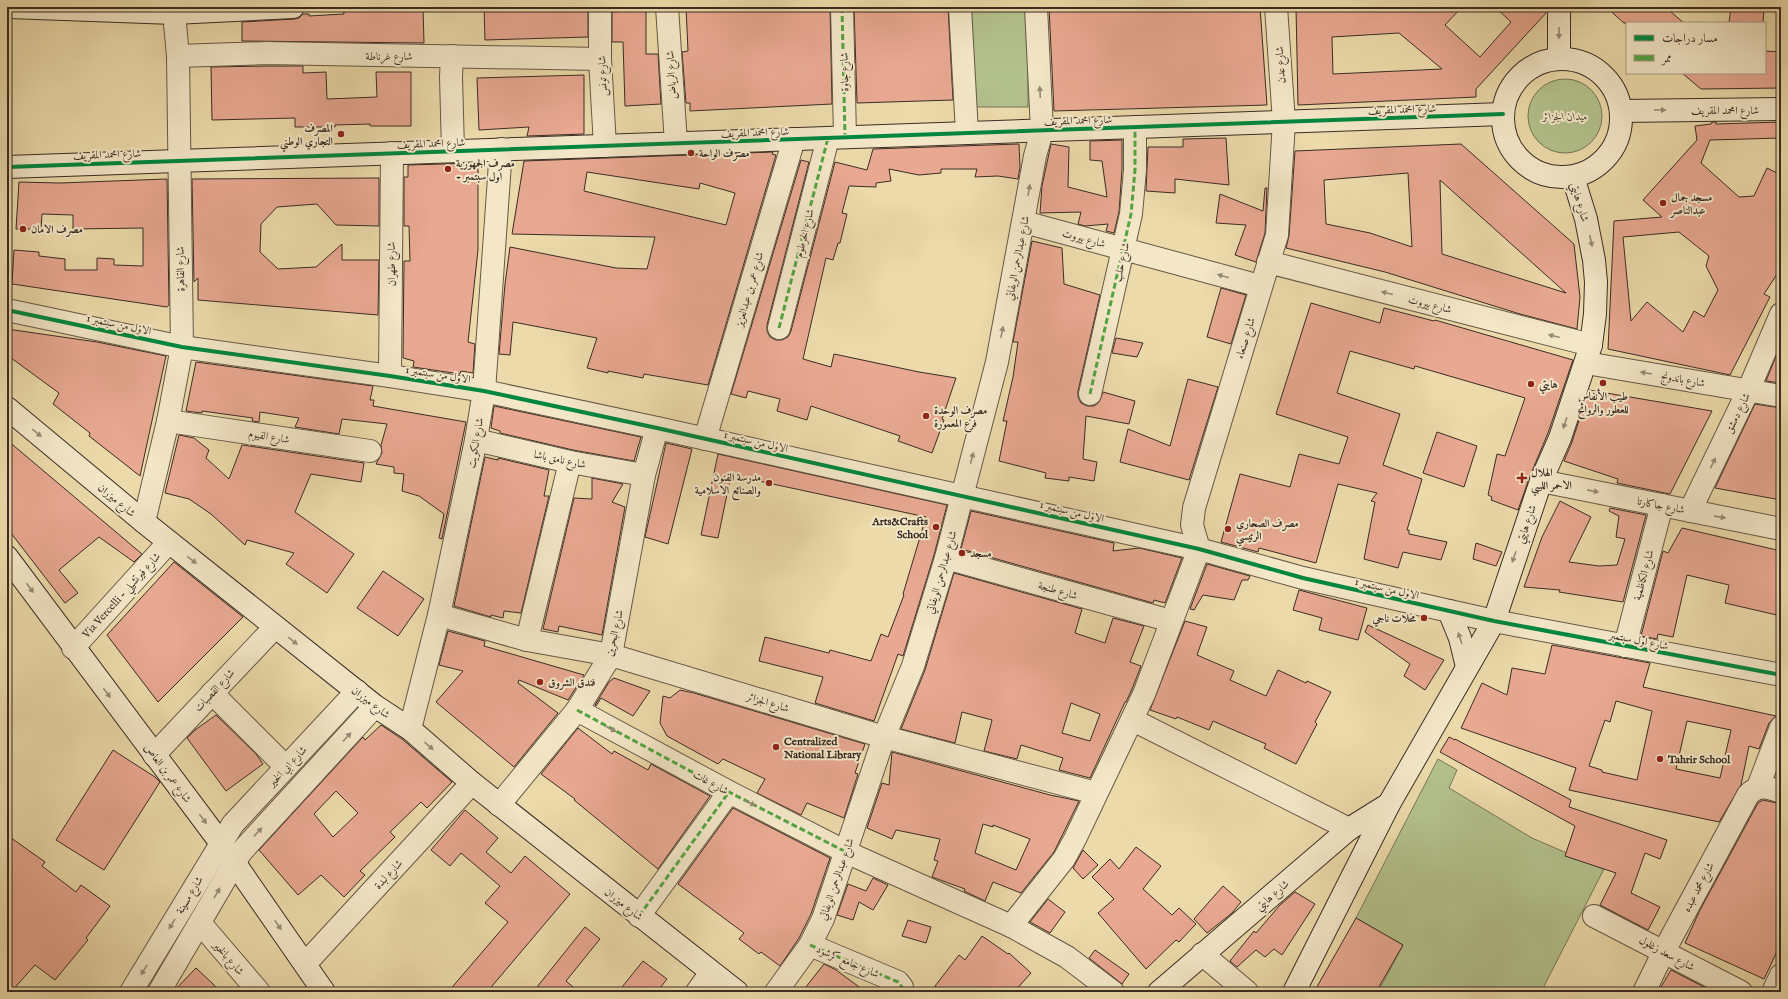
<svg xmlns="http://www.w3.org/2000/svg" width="1788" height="999" viewBox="0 0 1788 999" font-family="'IM FELL English',Amiri,serif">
<rect width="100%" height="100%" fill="#ecdaaa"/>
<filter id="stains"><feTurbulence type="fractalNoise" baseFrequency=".005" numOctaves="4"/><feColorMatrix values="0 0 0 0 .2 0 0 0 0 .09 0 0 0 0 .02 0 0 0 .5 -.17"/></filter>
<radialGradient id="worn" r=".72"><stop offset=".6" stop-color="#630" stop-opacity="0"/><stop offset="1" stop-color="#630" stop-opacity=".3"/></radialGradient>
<g fill="#b3c18c" stroke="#767658">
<rect x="967" y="7" width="61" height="100"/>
<circle cx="1565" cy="116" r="37"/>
<polygon points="1438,759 1457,770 1449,788 1532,838 1604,869 1541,992 1378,992 1403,945 1356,918"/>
</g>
<g fill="#e8a891" stroke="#3a2c24" fill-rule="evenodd">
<polygon points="343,7 423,7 424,43 242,41 242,22 294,19 299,18 303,14 309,14 309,16 344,14"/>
<polygon points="484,7 588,7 588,37 485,40"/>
<polygon points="686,7 830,7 832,104 690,111 690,103 686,103 682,52 688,51"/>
<polygon points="854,7 948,7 953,100 857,103"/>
<polygon points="1049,7 1260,7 1267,105 1054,111"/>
<path d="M1296,7H1462L1445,25L1480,57L1511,22L1495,7H1546V13L1476,89V97L1298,105ZM1399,33L1442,69L1333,74L1332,37Z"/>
<polygon points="1606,7 1665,7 1684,23 1624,23"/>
<polygon points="1731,7 1764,7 1763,23 1729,23"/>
<polygon points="646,10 646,54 658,54 661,104 625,106 623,42 612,42 612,12"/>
<polygon points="1765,51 1781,52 1781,88 1701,89 1682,73 1765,73"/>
<polygon points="267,66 303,66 303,73 326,72 327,99 377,97 376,72 411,72 411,126 370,126 370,124 335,125 335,127 295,127 295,118 212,120 211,67"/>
<polygon points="584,75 584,134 527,136 529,127 479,130 477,78"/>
<path d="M1712,122H1716V124L1781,122V138L1710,140L1701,163L1739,197L1754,196L1767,168L1781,175V268L1764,294L1770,297L1730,375L1608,349L1614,221L1662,217L1643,200L1697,140L1695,126L1711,124ZM1679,232L1709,256L1706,266L1718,290L1704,317L1694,311L1683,332L1647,302L1631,321L1623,237Z"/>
<polygon points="1226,138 1229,185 1175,179 1175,193 1146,191 1148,147 1183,147 1183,139"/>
<polygon points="1122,140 1122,169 1119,212 1114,233 1106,231 1108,224 1085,226 1078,224 1081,212 1040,213 1042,186 1051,144 1069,147 1068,187 1107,197 1102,161 1090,160 1090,141"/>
<polygon points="1019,144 1020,167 1018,179 998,176 975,177 977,169 941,169 941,173 919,175 889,169 891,181 876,183 876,187 849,186 842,213 847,214 840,243 838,243 833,260 826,258 803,359 831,367 834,354 919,372 956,378 942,419 944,420 932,453 898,441 900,436 811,406 807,420 777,411 780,399 748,391 746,398 731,394 801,160 809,162 767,325 767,331 770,337 776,340 782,340 788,337 791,331 835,162 867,170 873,149"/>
<path d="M1461,144L1574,244L1580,297L1577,329L1520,314L1385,272L1286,248L1289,236L1295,151ZM1408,173L1412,247L1370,233L1326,224L1324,180ZM1440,180L1566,293L1442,254Z"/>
<path d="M773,152L772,154L776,155L708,385L644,374L643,378L608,371V373L587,368L597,338L513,322L510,355L499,354L505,284L510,247L616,268L647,269L655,237L512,234L524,161ZM587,172L699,189L700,183L735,193L726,225L584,191Z"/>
<polygon points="478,163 478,250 468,342 475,344 473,373 461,371 460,374 413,367 414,361 403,358 404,261 410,261 409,226 404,226 404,177 408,177 408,165"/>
<polygon points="379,178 379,226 336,225 317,204 277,207 261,224 260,252 278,269 316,267 342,244 342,260 379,260 378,315 198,300 198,278 194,282 192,179"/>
<polygon points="167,179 169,305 167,307 12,284 14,250 39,252 39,256 65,259 65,270 97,270 97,258 114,259 114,265 143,266 143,228 73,229 73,215 42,214 41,229 16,229 19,182 60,183"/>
<polygon points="1265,188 1267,188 1265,233 1256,262 1235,255 1246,225 1216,223 1220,194 1263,211"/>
<polygon points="1032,241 1062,248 1064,284 1100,295 1078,391 1078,397 1081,403 1087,406 1094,406 1099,402 1103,392 1135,401 1129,424 1086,416 1083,459 1097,462 1094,481 1069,477 1069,481 1045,478 1046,473 999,461 1007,421 1003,421 1013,377 1018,342 1013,342"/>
<polygon points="1221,288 1246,295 1231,344 1207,337"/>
<polygon points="1311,303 1380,323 1384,308 1434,321 1435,320 1573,360 1548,433 1530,476 1518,510 1491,500 1492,497 1488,495 1497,454 1505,456 1525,398 1415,366 1414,369 1350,351 1337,393 1400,414 1383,465 1422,479 1407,530 1409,530 1409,534 1447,542 1441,560 1403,552 1398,568 1364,559 1375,502 1371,501 1377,493 1338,484 1316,563 1259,548 1258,552 1221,542 1240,474 1290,487 1299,454 1339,464 1348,437 1276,414"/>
<polygon points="7,329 97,342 166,356 140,476 89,436 90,433 53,404 59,393 7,355"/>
<polygon points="1116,338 1143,343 1137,357 1112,353"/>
<polygon points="1781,347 1781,383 1766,381 1774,361"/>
<polygon points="196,362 373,386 370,400 374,400 373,406 466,422 442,539 439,538 444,514 419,496 402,491 404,474 394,473 394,467 376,464 382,453 381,445 387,424 342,419 339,434 295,427 299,418 260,412 259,422 252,421 253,418 202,411 202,413 186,411"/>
<polygon points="1188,379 1218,387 1189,480 1120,462 1128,429 1170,446"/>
<polygon points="1589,390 1712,411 1670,494 1617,483 1618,479 1564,461 1572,442"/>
<polygon points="1755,404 1781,408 1781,453 1777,473 1781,474 1781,500 1715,488"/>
<polygon points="494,406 641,437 634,461 573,450 500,433 500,431 491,428"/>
<polygon points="1437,432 1477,446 1464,487 1423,473"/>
<polygon points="179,435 194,438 209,450 206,458 229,479 242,445 364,463 361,482 311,474 295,512 354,554 327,593 286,564 294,553 247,540 245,545 211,514 189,499 165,493"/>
<polygon points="7,440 142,554 134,562 99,537 59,570 78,593 65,603 7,528"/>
<polygon points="666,443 692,449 668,544 645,537"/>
<polygon points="718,454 947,505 934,555 903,656 898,654 874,721 815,703 823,677 759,661 765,637 829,653 830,650 871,661 881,634 888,637 904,595 903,594 926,517 731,475 718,538 701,535"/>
<polygon points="485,457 498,460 498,458 549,470 544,496 549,496 521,613 504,611 503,618 491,615 491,617 454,606"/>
<polygon points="592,478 623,484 612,502 625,507 602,635 559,626 558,632 543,629 574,498 592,499"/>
<polygon points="1560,501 1591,517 1569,562 1599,566 1617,565 1625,539 1616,537 1619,516 1609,511 1610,508 1646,515 1623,602 1559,592 1560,590 1524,587 1542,537"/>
<polygon points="971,511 1114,543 1113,551 1139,548 1182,558 1165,603 1154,600 1153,603 961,549"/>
<polygon points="1682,528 1781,551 1781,616 1725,603 1729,585 1687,575 1673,637 1658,634 1657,639 1641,636 1663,551 1668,553"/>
<polygon points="1476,543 1502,552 1496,566 1473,559"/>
<polygon points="174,562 243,617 158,702 107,635"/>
<polygon points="1207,564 1250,576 1248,580 1242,580 1234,600 1203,595 1194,610 1190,609"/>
<polygon points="383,571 424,599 398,636 357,608"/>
<path d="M954,573L1082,609L1075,633L1105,643L1113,618L1144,626L1130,662L1141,666L1132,689L1126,702H1125L1090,778L1059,770L1063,758L1021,745L1017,759L984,751L992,720L962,712L955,743L901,729L925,670ZM1071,703L1100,714L1090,741L1062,733Z"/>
<polygon points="1299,590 1367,608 1358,640 1319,630 1322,618 1293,610"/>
<polygon points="1185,621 1207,627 1197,655 1234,671 1230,680 1266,696 1278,670 1306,683 1307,681 1331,692 1315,722 1317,724 1296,764 1264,748 1266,744 1213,721 1209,730 1177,717 1176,719 1150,710"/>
<polygon points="1368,625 1444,660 1425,690 1404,676 1410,664 1365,632"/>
<polygon points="448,631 485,641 484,646 584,675 568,700 519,680 518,683 558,713 514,767 436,702 463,671 439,665"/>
<path d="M1552,645L1650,663L1643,687L1776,716L1769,723L1759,749L1749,746L1741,785L1719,822L1569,790L1576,768L1461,728L1482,683L1507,695L1512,668L1545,674ZM1616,701L1652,711L1637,780L1602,772V770L1589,766L1605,720L1610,722ZM1687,721L1731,730L1720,778L1676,769Z"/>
<polygon points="614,678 650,691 633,716 601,698 596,706 595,705 609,682"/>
<polygon points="680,690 694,693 865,744 855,773 858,774 844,818 807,803 801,815 757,793 765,779 723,759 718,764 667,736 660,723 663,696 670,698"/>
<polygon points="216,715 256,754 263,764 226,791 187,738 195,730"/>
<path d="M381,725L402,739L452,782L427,808L421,802L390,832L395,837L360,871L365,875L344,897L321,875L298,895L259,850L363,737L365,740ZM336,791L358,813L333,837L314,814Z"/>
<polygon points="578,728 612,754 614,751 648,770 651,764 710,796 658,869 574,800 575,799 541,774"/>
<polygon points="1449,737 1455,740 1455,739 1571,800 1569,807 1667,840 1660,859 1645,853 1631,893 1660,907 1648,930 1600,905 1616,873 1565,856 1575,826 1440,752"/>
<polygon points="113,750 155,777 160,782 104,870 56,840"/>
<path d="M892,752L1050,795L1079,801L1054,852L1021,893L993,882L985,901L964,891L965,889L932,877L938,861L934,860L940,839L896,830L892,839L867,828L882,783L889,785ZM983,824L993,827V825L1030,839L1016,870L975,853Z"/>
<polygon points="1763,800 1781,804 1781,943 1764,979 1685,943 1700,910 1758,803"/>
<polygon points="733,808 830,858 811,914 799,938 780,966 761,952 759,954 739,939 744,933 678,884"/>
<polygon points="465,810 498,838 486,852 511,873 525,856 570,894 487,992 448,992 508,922 485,903 500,886 461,853 450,866 431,850"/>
<polygon points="7,835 45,862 42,866 76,892 81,885 110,906 86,938 88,940 55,980 35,965 11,992 7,992"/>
<polygon points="1136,847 1161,866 1143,889 1172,915 1179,908 1196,924 1179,942 1176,940 1146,969 1098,913 1114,899 1092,877 1110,859 1119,869"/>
<polygon points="1083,850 1098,865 1083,879 1073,868"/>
<polygon points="873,878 888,885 873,910 859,902 853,920 837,915 848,884 866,891"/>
<polygon points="1223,886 1241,902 1232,913 1207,933 1194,919"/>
<polygon points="1295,892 1315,904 1282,955 1274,949 1265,957 1256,950 1237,967 1230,961 1254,931 1256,933 1280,905"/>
<polygon points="1048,899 1065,912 1050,933 1030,922"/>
<polygon points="1356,918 1403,945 1376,992 1314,992"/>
<polygon points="908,920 931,927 926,943 902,936"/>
<polygon points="585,927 600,939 566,981 579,992 533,992"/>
<polygon points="982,936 1008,954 1009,953 1031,973 1014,992 943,992 935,986 959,955 965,960"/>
<polygon points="1095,950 1129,974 1122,984 1089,958"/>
<polygon points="643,961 667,979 657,992 618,992"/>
<polygon points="824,964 836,970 866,992 802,992"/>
<polygon points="196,968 213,984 220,992 173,992"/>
<polygon points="1671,970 1714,992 1658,992"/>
</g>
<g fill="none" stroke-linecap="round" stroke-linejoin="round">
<g stroke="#665846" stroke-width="24">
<g id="street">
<polyline points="600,7 600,59 605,146"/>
<polyline points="667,7 676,143"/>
<polyline points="842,7 845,137"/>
<polyline points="960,7 967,133"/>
<polyline points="178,56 267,53 600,59"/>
<polyline points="452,56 451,77 453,151"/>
<polyline points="1024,222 1260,286"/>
<polyline points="1268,262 1591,345"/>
<polyline points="7,310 182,347 390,376 484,391 657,428 1199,549 1303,578 1494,621 1781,675"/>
<polyline points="779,328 828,138"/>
<polyline points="1586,363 1781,396"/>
<polyline points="390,376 392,153"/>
<polyline points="1090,394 1131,214 1135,170 1135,127"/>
<polyline points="168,421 370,451"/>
<polyline points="705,439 794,139"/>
<polyline points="476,440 570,462 644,475"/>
<polyline points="1541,481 1781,529"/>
<polyline points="1690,511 1748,391 1781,314"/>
<polyline points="144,522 168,421 182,347 178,56 174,13"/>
<polyline points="946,558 1171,621"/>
<polyline points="439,615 527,640 611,655 884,737 1096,793"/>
<polyline points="527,640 570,462"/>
<polyline points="1625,646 1662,505"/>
<polyline points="73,648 169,542"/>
<polyline points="212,693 286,767"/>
<polyline points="577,710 729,792 846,852 1011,926 1067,957 1113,992"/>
<polyline points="1133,720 1349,829"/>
<polyline points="410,729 439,615 476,440 484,391 501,149"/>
<polyline points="154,755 275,627"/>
<polyline points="1758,787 1781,727"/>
<polyline points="499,805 577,710 611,655 644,475 657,428"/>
<polyline points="639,916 729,792"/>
<polyline points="1594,916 1741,992"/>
<polyline points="200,923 259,992"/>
<polyline points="1011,926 1064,859 1075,839 1144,694 1199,549 1192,525 1194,508 1277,235 1284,122 1276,7"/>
<polyline points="810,945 898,982 902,987 902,992"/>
<polyline points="1202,954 1247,992"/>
<polyline points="305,964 472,783"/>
<polyline points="131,992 233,824 357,691"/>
<polyline points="159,992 241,852 375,706"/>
<polyline points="697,992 711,972"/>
<polyline points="776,992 810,945 823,919 884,737 913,666 946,558 997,362 1035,156 1042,131 1036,7"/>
<path d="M1644,992L1664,951L1748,795C1758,784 1768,787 1781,792"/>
<polyline points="1773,992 1781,975"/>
</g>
</g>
<g stroke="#3a2c24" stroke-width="24">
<g id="secondary">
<polyline points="9,7 174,13 293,7"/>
<polyline points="1559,7 1559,59"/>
<circle cx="1562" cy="118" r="59"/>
<polyline points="1621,111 1781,109"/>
<polyline points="7,167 1503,114"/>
<polyline points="7,408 144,522 375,706 410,729 472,783 737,992"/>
<polyline points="7,557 220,842 324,992"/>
<polyline points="1449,611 1460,638 1467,667"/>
<polyline points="1159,992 1349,829 1389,804 1494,621 1541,481 1560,438 1591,345 1595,314 1596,282 1594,260 1586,219 1573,177"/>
<polyline points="1294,992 1389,804"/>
</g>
</g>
<use href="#street" stroke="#f3e7c8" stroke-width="22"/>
<use href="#secondary" stroke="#f3e7c8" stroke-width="22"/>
<g stroke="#54a442" stroke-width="3" stroke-dasharray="6 3" stroke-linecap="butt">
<polyline points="842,7 845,137"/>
<polyline points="779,328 828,138"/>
<polyline points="1090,394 1131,214 1135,170 1135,127"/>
<polyline points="577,710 729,792 846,852"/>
<polyline points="639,916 729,792"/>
<polyline points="810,945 898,982 902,987 902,992"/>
</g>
<g stroke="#f3e7c8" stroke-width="6">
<g id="cycleway">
<polyline points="7,167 1503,114"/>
<polyline points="7,310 182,347 390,376 484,391 657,428 1199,549 1303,578 1494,621 1781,675"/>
</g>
</g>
<use href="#cycleway" stroke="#00873e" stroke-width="4"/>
</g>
<defs><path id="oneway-solid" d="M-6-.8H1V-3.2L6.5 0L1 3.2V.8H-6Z"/></defs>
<g fill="#968a76">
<use href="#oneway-solid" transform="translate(1559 33) rotate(90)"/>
<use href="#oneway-solid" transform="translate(1040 92) rotate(-93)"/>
<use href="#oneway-solid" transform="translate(1660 110)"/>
<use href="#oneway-solid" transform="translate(1029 190) rotate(-80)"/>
<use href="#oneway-solid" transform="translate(1591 241) rotate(78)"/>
<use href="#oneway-solid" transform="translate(1223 276) rotate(-164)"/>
<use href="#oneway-solid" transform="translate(1387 293) rotate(-166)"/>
<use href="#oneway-solid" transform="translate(1002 332) rotate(-79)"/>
<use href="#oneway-solid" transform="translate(1554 336) rotate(-166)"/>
<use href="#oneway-solid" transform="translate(1646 373) rotate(-170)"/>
<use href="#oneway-solid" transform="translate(1565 423) rotate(109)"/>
<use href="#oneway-solid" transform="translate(37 433) rotate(40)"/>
<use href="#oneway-solid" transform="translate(972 458) rotate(-76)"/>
<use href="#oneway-solid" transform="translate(1713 463) rotate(-64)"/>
<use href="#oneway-solid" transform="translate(1593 491) rotate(11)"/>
<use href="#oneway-solid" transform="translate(1720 517) rotate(11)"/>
<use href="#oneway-solid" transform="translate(1514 557) rotate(109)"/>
<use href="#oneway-solid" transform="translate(192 560) rotate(38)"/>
<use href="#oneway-solid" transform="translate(30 588) rotate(54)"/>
<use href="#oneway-solid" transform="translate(1460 638) rotate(-109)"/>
<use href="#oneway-solid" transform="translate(293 641) rotate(39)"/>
<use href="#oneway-solid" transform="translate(107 693) rotate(53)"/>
<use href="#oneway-solid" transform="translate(611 729) rotate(28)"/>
<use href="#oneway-solid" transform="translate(347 737) rotate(-47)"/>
<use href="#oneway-solid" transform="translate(429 746) rotate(41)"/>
<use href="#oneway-solid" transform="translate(750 803) rotate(27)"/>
<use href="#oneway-solid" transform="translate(203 819) rotate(53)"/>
<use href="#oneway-solid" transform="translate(258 832) rotate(-47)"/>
<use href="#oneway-solid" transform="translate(217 893) rotate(-60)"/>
<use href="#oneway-solid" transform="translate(172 924) rotate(121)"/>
<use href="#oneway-solid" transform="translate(278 925) rotate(55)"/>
<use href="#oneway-solid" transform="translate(144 970) rotate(121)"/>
</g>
<g fill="#8f2418" stroke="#f3e7c8" stroke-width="1.5">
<circle cx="341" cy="134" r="4"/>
<circle cx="691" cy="153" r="4"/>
<circle cx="448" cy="169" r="4"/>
<circle cx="1663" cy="203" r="4"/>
<circle cx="23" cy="229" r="4"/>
<circle cx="1603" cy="383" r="4"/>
<circle cx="1531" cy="384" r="4"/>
<circle cx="926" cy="416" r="4"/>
<path d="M1520 472h4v4h4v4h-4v4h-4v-4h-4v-4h4z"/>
<circle cx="769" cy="483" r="4"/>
<circle cx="936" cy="527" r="4"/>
<circle cx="1228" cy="529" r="4"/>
<circle cx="962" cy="553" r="4"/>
<circle cx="1424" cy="618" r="4"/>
<circle cx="540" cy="682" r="4"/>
<circle cx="776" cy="747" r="4"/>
<circle cx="1660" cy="759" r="4"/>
</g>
<g text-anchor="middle" stroke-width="4" stroke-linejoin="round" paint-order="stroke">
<g font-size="11" fill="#3a2c24" stroke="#f3e7c8">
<text x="389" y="60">شارع غرناطة</text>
<text transform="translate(1280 65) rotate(-94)" y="4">شارع عدن</text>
<text transform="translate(844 72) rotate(-91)" y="4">شارع جاوة</text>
<text transform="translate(671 75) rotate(-94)" y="4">شارع الرياض</text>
<text transform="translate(602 76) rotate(-92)" y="4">شارع تونس</text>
<text transform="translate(1402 109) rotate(-2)" y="4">شارع امحمد المقريف</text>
<text x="1725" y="114">شارع امحمد المقريف</text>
<text transform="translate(1078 120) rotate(-2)" y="4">شارع امحمد المقريف</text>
<text transform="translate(755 132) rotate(-2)" y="4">شارع امحمد المقريف</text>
<text transform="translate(431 143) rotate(-2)" y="4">شارع امحمد المقريف</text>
<text transform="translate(107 154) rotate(-2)" y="4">شارع امحمد المقريف</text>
<text transform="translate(1580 202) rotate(73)" y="4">شارع هايتي</text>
<text transform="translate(804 233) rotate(-76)" y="4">شارع الخرطوم</text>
<text transform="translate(1084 238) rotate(15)" y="4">شارع بيروت</text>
<text transform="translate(1017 258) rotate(-79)" y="4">شارع عبدالرحمن الويفاتي</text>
<text transform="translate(1121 262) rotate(-77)" y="4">شارع حلب</text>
<text transform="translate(391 264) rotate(-90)" y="4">شارع طهران</text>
<text transform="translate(180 269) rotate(-91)" y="4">شارع القاهرة</text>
<text transform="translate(749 289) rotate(-74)" y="4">شارع عمر بن عبدالعزيز</text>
<text transform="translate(1430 304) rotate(14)" y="4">شارع بيروت</text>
<text transform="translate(119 324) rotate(12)" y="4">الاول من سبتمبر 1</text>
<text transform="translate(1245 338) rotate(-73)" y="4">شارع صنعاء</text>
<text transform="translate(438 374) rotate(9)" y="4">الاول من سبتمبر 1</text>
<text transform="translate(1683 379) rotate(10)" y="4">شارع باندونج</text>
<text transform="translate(1737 413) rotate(-64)" y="4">شارع دمشق</text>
<text transform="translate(269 436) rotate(9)" y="4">شارع الفيوم</text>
<text transform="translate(756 441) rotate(13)" y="4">الاول من سبتمبر 1</text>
<text transform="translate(475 443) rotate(-80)" y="4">شارع الكويت</text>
<text transform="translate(560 459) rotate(12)" y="4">شارع نامق باشا</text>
<text transform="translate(117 500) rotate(40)" y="4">شارع ميزران</text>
<text transform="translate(1661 505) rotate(11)" y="4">شارع جاكارتا</text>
<text transform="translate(1072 511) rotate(13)" y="4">الاول من سبتمبر 1</text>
<text transform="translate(1526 524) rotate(-71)" y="4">شارع هايتي</text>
<text transform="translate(941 572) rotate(-74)" y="4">شارع عبدالرحمن الويفاتي</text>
<text transform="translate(1643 575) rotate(-75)" y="4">شارع الكاظمية</text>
<text transform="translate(1387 588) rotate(13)" y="4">الاول من سبتمبر 1</text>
<text transform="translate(1058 590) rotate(16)" y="4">شارع طنجة</text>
<text transform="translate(121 595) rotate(-48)" y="4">Via Vercelli - شارع فيرتشيلي</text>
<text transform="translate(614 633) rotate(-77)" y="4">شارع البحرين</text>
<text transform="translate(1639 640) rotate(11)" y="4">شارع اول سبتمبر</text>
<text transform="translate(214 690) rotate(-47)" y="4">شارع القصبات</text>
<text transform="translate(371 702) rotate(37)" y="4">شارع ميزران</text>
<text transform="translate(768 702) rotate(17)" y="4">شارع الجزائر</text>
<text transform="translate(287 766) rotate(-47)" y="4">شارع ابي الخير</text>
<text transform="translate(168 773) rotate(53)" y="4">شارع عمر بن العاص</text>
<text transform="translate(711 782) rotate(28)" y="4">شارع غات</text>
<text transform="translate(388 874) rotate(-47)" y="4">شارع لبدة</text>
<text transform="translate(836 879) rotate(-71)" y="4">شارع عبدالرحمن الويفاتي</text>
<text transform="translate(1698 887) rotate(-62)" y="4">شارع محمد عبده</text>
<text transform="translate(189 895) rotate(-59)" y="4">شارع مسينة</text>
<text transform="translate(1272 895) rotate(-41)" y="4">شارع هايتي</text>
<text transform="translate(624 904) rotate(38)" y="4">شارع ميزران</text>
<text transform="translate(1667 953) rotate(28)" y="4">شارع سعد زغلول</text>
<text transform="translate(229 958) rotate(49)" y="4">شارع بالخير</text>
<text transform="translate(848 961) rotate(23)" y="4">شارع جامع كرشود</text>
</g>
<g font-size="11" font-style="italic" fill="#524a39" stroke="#f3e7c8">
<text x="1565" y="120">ميدان الجزائر</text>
</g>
<g font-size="11" font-weight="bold" fill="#3a2c24" stroke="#f3e7c8" text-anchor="start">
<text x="333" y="132" text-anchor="end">المصرف<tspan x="333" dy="13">التجاري الوطني</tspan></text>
<text x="699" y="157">مصرف الواحة</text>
<text x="456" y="167">مصرف الجمهورية<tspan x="456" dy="13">- اول سبتمبر</tspan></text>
<text x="1671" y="201">مسجد جمال<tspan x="1671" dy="13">عبدالناصر</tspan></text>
<text x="31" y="233">مصرف الامان</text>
<text x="1539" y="388">هايتي</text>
<text x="1603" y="400" text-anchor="middle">طيب الأنفاس<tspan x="1603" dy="13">للعطور والروائح</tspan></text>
<text x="934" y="414">مصرف الوحدة<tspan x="934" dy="13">فرع المعمورة</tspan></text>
<text x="1531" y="476">الهلال<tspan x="1531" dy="13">الاحمر الليبي</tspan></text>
<text x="761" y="481" text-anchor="end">مدرسة الفنون<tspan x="761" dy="13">والصنائع الاسلامية</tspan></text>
<text x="928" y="525" text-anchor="end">Arts&amp;Crafts<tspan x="928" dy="13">School</tspan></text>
<text x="1236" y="527">مصرف الصحاري<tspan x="1236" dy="13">الرئيسي</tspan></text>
<text x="970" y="557">مسجد</text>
<text x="1416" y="622" text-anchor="end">محلات ناجي</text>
<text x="548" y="686">فندق الشروق</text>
<text x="784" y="745">Centralized<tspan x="784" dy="13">National Library</tspan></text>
<text x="1668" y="763">Tahrir School</text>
</g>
</g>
<rect width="1788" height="999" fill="none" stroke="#ecdaaa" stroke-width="24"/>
<rect x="8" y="8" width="1772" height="983" fill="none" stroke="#3a2c24" stroke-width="2"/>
<rect x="12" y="12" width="1764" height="975" fill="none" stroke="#3a2c24"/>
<rect x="1626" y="22" width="140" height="52" fill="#f3e7c8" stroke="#a99c86"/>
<rect x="1634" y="35" width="20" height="6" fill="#00873e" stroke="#a99c86"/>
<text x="1662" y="42" font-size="12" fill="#3a2c24">مسار دراجات</text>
<rect x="1634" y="55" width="20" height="6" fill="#54a442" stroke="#a99c86"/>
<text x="1662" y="62" font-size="12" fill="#3a2c24">ممر</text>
<rect width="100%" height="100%" filter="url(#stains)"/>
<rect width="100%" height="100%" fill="url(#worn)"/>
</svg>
